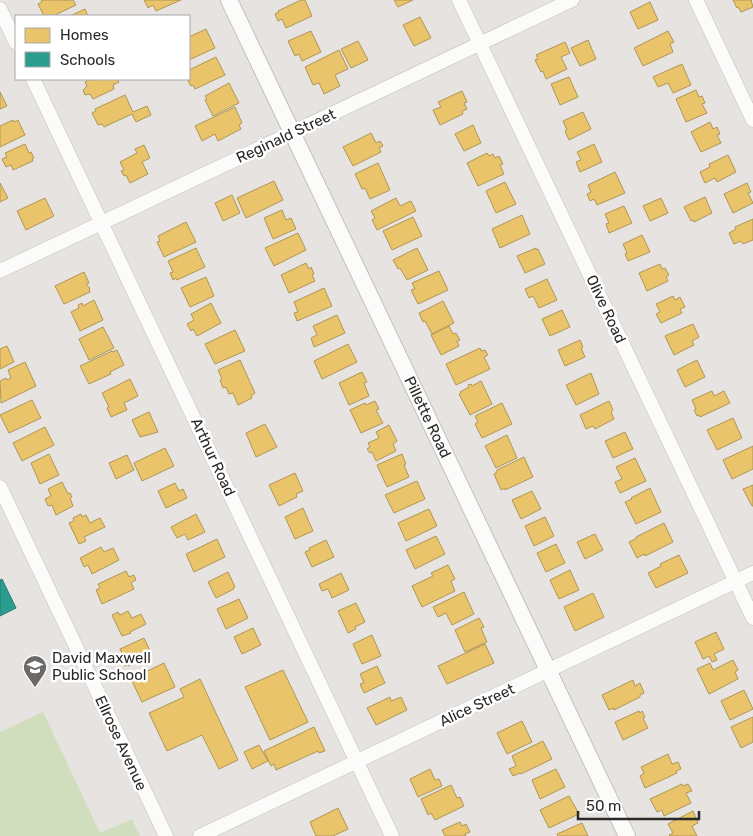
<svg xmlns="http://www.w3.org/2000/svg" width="753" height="836" viewBox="0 0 753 836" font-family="Rubik,sans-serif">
<rect width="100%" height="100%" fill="#e7e3e0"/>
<polygon fill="#d0debd" points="43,712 100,833 132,819 140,836 0,836 0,732"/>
<g fill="#e9c46a" stroke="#af9656">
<polygon points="41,0 73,0 76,5 53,16 49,16 48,15 44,16 38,4 42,2"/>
<polygon points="144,0 181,0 156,11 153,5 148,8"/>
<polygon points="301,0 305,0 312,16 286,28 282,19 278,21 275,14 279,12 278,11"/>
<polygon points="394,0 413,0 398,7"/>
<polygon points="733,0 752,0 751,0 753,7 741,12 738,7 737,8"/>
<polygon points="650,2 658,20 638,29 630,12"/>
<polygon points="85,9 88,16 70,16"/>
<polygon points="420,17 431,38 414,46 403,25"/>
<polygon points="206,29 215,48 189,60 189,37"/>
<polygon points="311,31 321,52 302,61 299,54 295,56 288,41"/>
<polygon points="668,31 674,42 670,44 673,52 643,66 634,48"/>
<polygon points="588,40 596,59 580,66 571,48"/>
<polygon points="358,41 368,60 351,68 341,49"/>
<polygon points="565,42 570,53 561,57 567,69 546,79 543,71 541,72 535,60 538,59 536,55"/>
<polygon points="339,50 348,69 335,75 340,86 324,94 319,83 313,85 305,67"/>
<polygon points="216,57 225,75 195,89 193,85 191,86 188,81 190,80 189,76 189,70"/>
<polygon points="682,64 691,85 673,93 668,83 658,87 653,77"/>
<polygon points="569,77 578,97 560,105 551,84"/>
<polygon points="91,79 117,79 119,82 113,85 114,89 93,99 90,94 85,95 83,90 87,86 85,82"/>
<polygon points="229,83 239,103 213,116 205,100 207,99 205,96"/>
<polygon points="696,90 699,97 702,96 705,103 702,104 707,113 686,122 676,99"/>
<polygon points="462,91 467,102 464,103 467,109 462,111 463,114 440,125 433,110 441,107 438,102"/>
<polygon points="0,92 7,106 0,109"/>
<polygon points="125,95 133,112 147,106 151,115 136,122 132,114 104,127 102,124 98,125 92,113 96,111 95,109"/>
<polygon points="235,107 242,123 239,125 241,129 218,141 215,134 202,141 195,126"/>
<polygon points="583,112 591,129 569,140 565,131 567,130 563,121"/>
<polygon points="13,120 14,122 18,120 25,135 0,147 0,126"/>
<polygon points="710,122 713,129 717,127 720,134 717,135 721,143 701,152 691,132"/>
<polygon points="473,125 481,143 464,151 455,134"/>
<polygon points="371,133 376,143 380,141 383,146 379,148 381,152 353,166 343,147"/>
<polygon points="25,144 29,153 31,152 34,158 32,159 33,161 13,170 11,165 6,167 2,159 7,157 5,153"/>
<polygon points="594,144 602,162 580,172 576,162 581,160 577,152"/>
<polygon points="144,145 150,158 142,162 148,174 130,183 126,175 124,176 121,171 124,170 120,162 137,153 135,149"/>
<polygon points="487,153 489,156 493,154 495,158 499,156 503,164 500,165 504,174 478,186 467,163"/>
<polygon points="728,155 736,172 717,182 715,178 705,183 700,172 710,167 709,164"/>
<polygon points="378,163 390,190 370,199 365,188 362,189 355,174"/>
<polygon points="615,172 625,193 597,205 594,199 590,201 587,194 591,192 588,185"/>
<polygon points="274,181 283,200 246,218 237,198"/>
<polygon points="505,182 516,204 496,213 486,191"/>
<polygon points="0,183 8,198 0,202"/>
<polygon points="747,183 751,192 748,193 753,203 733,213 724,194"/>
<polygon points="232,195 240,213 223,221 215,203"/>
<polygon points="705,197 712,213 694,222 693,220 691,221 684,207"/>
<polygon points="45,198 54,216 26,230 17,211"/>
<polygon points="396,198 400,206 411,201 416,211 377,230 372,220 375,218 371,211"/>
<polygon points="661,198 668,213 650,221 643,206"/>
<polygon points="624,206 632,223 609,233 606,224 609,223 605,214"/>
<polygon points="282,210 286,220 291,218 296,229 273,239 264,218"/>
<polygon points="522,215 530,234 500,248 492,229"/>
<polygon points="413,217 422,236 392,250 383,231"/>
<polygon points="753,219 753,240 743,244 741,241 734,244 729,233 736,229 735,227"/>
<polygon points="186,222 196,242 164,257 157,242 160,241 158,236"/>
<polygon points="298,233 306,250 274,266 265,248"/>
<polygon points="642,235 650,252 628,261 625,254 627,253 623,244"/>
<polygon points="196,248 205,267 177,280 176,278 173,280 170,273 173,272 168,261"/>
<polygon points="417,248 428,270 407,280 400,268 398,269 393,260"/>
<polygon points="536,248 536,250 538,249 545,264 525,273 517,256"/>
<polygon points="306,263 309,269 311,267 314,274 312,275 315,281 289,293 281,275"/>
<polygon points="660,264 662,269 665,268 669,275 666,277 668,281 647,291 639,273"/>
<polygon points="439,271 448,290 418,304 411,290 415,289 412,283"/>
<polygon points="84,272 89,283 86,284 90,288 89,289 90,292 64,304 55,286"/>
<polygon points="206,277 214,296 190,307 181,288"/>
<polygon points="547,279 557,300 539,308 533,296 529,298 525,289"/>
<polygon points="324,288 332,306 297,321 294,313 298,312 294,302"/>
<polygon points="673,296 675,300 680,297 685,307 680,309 682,313 661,323 656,314 660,312 656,304"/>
<polygon points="94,300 103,320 80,331 71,312 79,308 78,305 82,303 83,306"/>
<polygon points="443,301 454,323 432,334 425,321 423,322 419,313"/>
<polygon points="211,303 221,323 197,336 193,329 191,331 187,324 194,320 191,314"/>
<polygon points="562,310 570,327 550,336 542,319"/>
<polygon points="337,315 345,333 314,347 311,338 317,335 313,326"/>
<polygon points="693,324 699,337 692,341 694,345 674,355 665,336"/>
<polygon points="449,326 453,334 456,333 460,340 457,341 459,346 441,355 431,335"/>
<polygon points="103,327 114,348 89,360 79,339"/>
<polygon points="235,330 245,351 215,364 205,344"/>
<polygon points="580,340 583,347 581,348 585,357 565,366 558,350"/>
<polygon points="348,344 357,362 322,379 314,361"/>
<polygon points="7,346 14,362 0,369 0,349"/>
<polygon points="480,348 481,351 485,350 488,355 484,357 490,369 456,385 446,364"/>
<polygon points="117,350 124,365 110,372 111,374 89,384 80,366 112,351 112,352"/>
<polygon points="240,360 255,393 251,396 252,398 238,405 233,393 229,394 226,387 223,388 220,380 222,379 218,370"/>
<polygon points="697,360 705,377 685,387 677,370"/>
<polygon points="25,362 36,386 1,403 0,381 6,378 7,380 11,378 8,370"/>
<polygon points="362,372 367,382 364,383 369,396 349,405 339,383"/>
<polygon points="591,373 599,394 576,405 566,385"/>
<polygon points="130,379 138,396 124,403 127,410 111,417 107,408 109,407 102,393"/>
<polygon points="481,381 492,404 470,415 459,394 461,393 460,392 469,387 468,385 471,384 472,386"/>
<polygon points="712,391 714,396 724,391 730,403 700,417 699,415 697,416 694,410 696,409 692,400"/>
<polygon points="32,400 41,418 9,433 0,415"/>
<polygon points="375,401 379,409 376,410 383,423 361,433 350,410 365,403 366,405"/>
<polygon points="609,401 613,410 611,412 614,419 595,429 593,426 586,429 580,415"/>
<polygon points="502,403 512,424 482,438 475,424 478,422 475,416"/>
<polygon points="149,412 158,432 140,437 132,420"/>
<polygon points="733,418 742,438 717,450 707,430"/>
<polygon points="265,424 277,447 256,457 246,433"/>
<polygon points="389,425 397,441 393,444 396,451 376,461 372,452 370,453 367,449 370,447 368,443 379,438 376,432"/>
<polygon points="45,427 54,445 22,461 13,443"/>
<polygon points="625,432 633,449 613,458 605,441"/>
<polygon points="507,435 517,458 496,468 485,446"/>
<polygon points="753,446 753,469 732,479 723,460"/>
<polygon points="165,448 174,466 142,481 134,463"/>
<polygon points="49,454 59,475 40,484 31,463"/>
<polygon points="402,454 406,464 404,465 409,477 387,487 377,465"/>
<polygon points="127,455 134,470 116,479 109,463"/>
<polygon points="524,457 533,477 505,490 505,488 501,490 494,474 497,472 497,470"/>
<polygon points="635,458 646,481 620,493 615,482 622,479 616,467"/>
<polygon points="295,473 303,491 296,494 297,497 279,506 269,485"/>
<polygon points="417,481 425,499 394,513 385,495"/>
<polygon points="62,482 68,494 70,493 72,497 70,498 73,506 56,515 52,505 48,506 45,499 51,496 48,489"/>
<polygon points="175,483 179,491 183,489 187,498 166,508 158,491"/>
<polygon points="753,485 753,506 752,506 743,489"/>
<polygon points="650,488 661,512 636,524 625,502 632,499 631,498"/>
<polygon points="532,491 541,509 521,519 512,500"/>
<polygon points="303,508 313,531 295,539 285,517"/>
<polygon points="429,509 437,526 406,541 398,523"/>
<polygon points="81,514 82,517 86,515 90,523 100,518 105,527 84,537 86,541 79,544 69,523 74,521 73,518"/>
<polygon points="196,514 205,532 188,540 185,534 177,538 171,527"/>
<polygon points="545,517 554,536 534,546 525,526"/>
<polygon points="664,523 673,542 645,556 644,554 637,558 629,542 637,538 636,537"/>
<polygon points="595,534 603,550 585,559 577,542"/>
<polygon points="436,536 445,554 415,569 406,550"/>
<polygon points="217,539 225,557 194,572 186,554"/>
<polygon points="326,540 334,557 312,567 305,552 310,550 309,548"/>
<polygon points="556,544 565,563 546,572 537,553"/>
<polygon points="101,547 104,552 113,548 119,560 92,574 88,565 84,567 80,558"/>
<polygon points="679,555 688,573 656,588 648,573 661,566 660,564"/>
<polygon points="448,565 455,579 451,581 455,591 422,607 412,586 433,576 431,573"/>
<polygon points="570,570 579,590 559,599 550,580"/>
<polygon points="126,571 129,577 134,575 136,580 131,583 134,589 102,604 96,590 100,588 98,584"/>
<polygon points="228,572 235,587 233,588 234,589 216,598 208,582"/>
<polygon points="341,573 349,590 332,598 328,589 322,591 319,584"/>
<polygon points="464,592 474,614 452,625 446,613 438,617 433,607"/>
<polygon points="593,593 604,617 575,631 564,607"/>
<polygon points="239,599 248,618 226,629 217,609"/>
<polygon points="356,603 365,622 355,627 356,629 348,633 338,611"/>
<polygon points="128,611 132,618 141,614 146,624 130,632 131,633 122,636 112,615 118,612 120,615"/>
<polygon points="479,618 484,627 481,628 487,642 465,652 455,630"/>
<polygon points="253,628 261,645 242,654 234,637"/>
<polygon points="716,632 724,649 714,654 717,660 712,662 709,656 703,659 695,642"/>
<polygon points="372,635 381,656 362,664 353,644"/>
<polygon points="144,638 152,655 128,666 127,665 125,666 122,659 124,658 120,649"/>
<polygon points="485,644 494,663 447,684 438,666"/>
<polygon points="733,660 738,670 735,672 738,679 709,694 697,669 710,663 713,670"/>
<polygon points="164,663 175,687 142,702 131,679"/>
<polygon points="377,666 385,683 364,693 360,684 364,683 360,674"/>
<polygon points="283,670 308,722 270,740 245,687"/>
<polygon points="200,679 238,760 219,769 202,735 167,751 149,713 184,697 180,689"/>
<polygon points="633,680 635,686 640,683 644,693 640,695 640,697 614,710 614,708 609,710 602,695"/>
<polygon points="744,690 753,709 730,720 721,701"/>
<polygon points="390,697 391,701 401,697 407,710 376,725 367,708"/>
<polygon points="639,711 640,713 642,711 645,717 643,718 648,728 623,740 615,722"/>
<polygon points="753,717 753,742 741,748 731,727"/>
<polygon points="522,721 532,742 507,754 497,733"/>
<polygon points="314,727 325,751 319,753 318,751 276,770 274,764 271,766 264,751"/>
<polygon points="543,741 552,759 521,774 520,773 513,776 509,769 516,766 512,756"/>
<polygon points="259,745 268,761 252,769 244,752"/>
<polygon points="668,754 672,764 678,762 681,769 676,771 677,773 645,788 640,776 644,773 641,767"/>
<polygon points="430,769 435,780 439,779 442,786 418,797 410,779"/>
<polygon points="556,769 565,787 540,799 532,780"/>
<polygon points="682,784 683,786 688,784 692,791 686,793 691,803 664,816 662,810 657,812 650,799"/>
<polygon points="451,785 457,798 460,797 464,806 435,820 431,813 428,815 421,799"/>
<polygon points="569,796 579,814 549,828 540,810"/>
<polygon points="338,808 348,829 333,836 316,836 310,822"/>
<polygon points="693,811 698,823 692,826 697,836 670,836 669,835 673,833 668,824"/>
<polygon points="460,822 462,826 466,824 470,832 465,834 466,836 445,836 442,830"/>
<polygon points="582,823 588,836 558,836 557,834"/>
</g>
<polygon fill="#2a9d8f" stroke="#2a7a70" points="2,579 16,608 0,616 0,580"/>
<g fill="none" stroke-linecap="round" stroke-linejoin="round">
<g stroke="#c1c1c1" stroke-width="15">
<g id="minor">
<polyline points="459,0 753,618"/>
<polyline points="696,0 753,120"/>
<polyline points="0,9 16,43"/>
<polyline points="33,79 392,836"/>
<polyline points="0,271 572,0"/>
<polyline points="0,487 166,836"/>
<polyline points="200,836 753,573"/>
</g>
</g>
<g stroke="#c1c1c1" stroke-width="18">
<g id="tertiary">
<path id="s1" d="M229,0L627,836"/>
</g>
</g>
<use href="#minor" stroke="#fbfbfa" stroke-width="14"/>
<use href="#tertiary" stroke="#fbfbfa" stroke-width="16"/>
</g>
<defs>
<g id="school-pin" transform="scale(1.25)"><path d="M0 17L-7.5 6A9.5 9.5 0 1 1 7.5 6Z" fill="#6c6a69" stroke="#fff"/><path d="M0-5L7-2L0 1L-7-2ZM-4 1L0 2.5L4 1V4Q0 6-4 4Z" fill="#fff"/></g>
</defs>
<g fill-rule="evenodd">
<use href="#school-pin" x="35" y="667"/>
</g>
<g text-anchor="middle" stroke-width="5" stroke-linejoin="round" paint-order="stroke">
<g font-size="15" fill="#292929" stroke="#fff">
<text transform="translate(286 136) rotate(-25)" y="5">Reginald Street</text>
<text transform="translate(606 309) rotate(65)" y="5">Olive Road</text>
<text dy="5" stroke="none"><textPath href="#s1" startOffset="462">Pillette Road</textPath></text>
<text transform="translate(213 457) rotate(65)" y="5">Arthur Road</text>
<text transform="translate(477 705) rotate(-25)" y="5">Alice Street</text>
<text transform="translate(121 743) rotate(65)" y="5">Ellrose Avenue</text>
</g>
<g font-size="15" fill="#292929" stroke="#fff" text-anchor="start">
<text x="52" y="663">David Maxwell<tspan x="52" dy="17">Public School</tspan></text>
</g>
</g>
<rect x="15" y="15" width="175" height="65" fill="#ffffff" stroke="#a9a9a9"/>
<rect x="25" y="28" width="25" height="15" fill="#e9c46a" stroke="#a9a9a9"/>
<text x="60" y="40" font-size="15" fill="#292929">Homes</text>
<rect x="25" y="52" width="25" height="15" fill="#2a9d8f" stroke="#a9a9a9"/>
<text x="60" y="65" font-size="15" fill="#292929">Schools</text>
<path d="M578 811v8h121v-8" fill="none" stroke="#292929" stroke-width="2.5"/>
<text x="586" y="811" font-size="15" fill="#292929" stroke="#ffffff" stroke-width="4" paint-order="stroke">50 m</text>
</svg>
